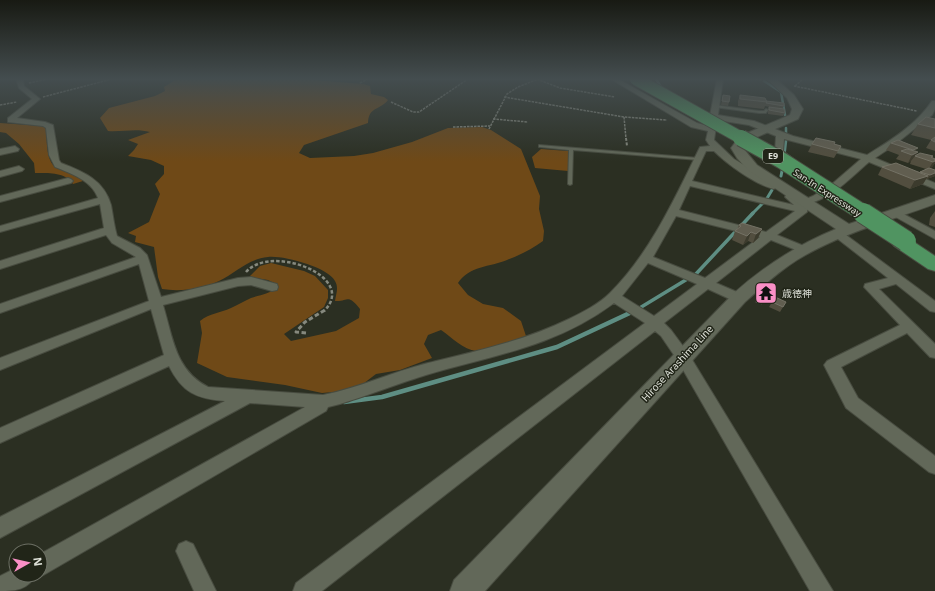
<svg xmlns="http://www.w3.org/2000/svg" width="935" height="591" viewBox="0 0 935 591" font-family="'Noto Sans','Noto Sans JP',sans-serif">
<rect width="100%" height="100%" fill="#2b2f22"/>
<g fill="#6f4917">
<path d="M177,79H309L313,80L363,84L370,86L371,94L384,97L388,100C379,111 369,106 368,123L304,145L299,153L310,158L354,156L373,153L412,142L448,128L482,127L491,130L521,149L540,196L539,209L544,231L543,241C532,249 520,255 507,260C490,267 469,266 458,283L468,295L483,304L503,308L521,321L526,336C514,341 489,353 476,351C464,350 451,337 441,330L428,335L424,344L432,358L400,370L376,374L355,390L322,393L285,385L227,377L197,363L202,333L200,321C210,313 220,313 231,308C238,305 244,301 251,298C262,294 270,295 278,285L268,280L249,277L260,266L271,263L304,271L315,276L328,290V298L324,307L284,334L291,341L336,331L359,318L360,309C347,293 349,302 335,301C336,294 339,288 335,281C328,267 282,255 268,257C248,259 236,273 219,281C203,289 180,292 162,289L158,277L154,247L135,242L136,236L128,233L149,222L160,194L155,184L164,174V166L151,160L128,156L134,150L138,144L128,140L150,132C136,128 123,132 108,131L100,118L109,108L155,96L165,91L164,87Z"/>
<path d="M0,123L42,126L46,128C47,138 46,153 51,162C57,173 77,169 83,181L73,184C66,172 48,173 35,173L34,163L19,144L6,133L0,132Z"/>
<polygon points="541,149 568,151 568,171 535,168 532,157"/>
</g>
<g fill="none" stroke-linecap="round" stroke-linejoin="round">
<g stroke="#5e8e83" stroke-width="2.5">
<polyline points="656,79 662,89"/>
<polyline points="764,81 781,92 785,115"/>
<polyline points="786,128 786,134"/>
</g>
<g stroke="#5e8e83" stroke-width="3">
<polyline points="784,156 786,139"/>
<polyline points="781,176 783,166"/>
<polyline points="766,200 772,190"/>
<polyline points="752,214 763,203"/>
</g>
<g stroke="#5e8e83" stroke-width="3.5">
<polyline points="740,227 753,213"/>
<polyline points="695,275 737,230"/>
<polyline points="638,309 689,278"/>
</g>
<polyline stroke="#5e8e83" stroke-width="4.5" points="344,402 382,397 557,347 634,311"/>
<g stroke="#484c40" stroke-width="2">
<g id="lane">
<polygon points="715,105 759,111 764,111 766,109 768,110 766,113 759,113 714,107 713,106"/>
<polygon points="539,145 699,158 701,159 699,160 573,150 572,184 570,185 568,184 569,150 540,147 539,147"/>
</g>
</g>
<g stroke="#484c40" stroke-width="2">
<g id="street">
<path d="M16,79H23L24,86L40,99L17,118L45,122L53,125L59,160L61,163C84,172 104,180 111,205C113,215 114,226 117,236L140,248L147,255L161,297L238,278L251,277L277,284L278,287L277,290L272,291L251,285L238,286L163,305C173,338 175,370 208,387L323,395C359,388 392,372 428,363C476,351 524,341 569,319C583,312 599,304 610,293C650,253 674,200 699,149L700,147L710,146L706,140L708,131L691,127L611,79H618L697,123L708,126L717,79H723L718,115L754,121L793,136L867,155C890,141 917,124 932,101H935V109L932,115L893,146L875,158L935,183V189L869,162C850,178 831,200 805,204L808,207L807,212L777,235L809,248L811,250L809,252H801L771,240L716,283L744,295L746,298L744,301H734L708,289L664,323L671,330L688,353L833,591H810L678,361L661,336L655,331L322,591H293L296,583L645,323L614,303C555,347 494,355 426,375C397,384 369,395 340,404L328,407L326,411L47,573L40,577L36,575H40V554L305,407L250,403L0,538V517L225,401C196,399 182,392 169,366L0,443V428L164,355L151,309L0,370V358L149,301L139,264L0,313V304L136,257L112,243L106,235L0,269V261L104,228L100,204L0,232V226L98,198C91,180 72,174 55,167L49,155L46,128L43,126L8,122V118L32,99L19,88ZM717,120L749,125L776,136L775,152L791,163L795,160L783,151L784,139L861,159L832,184L813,196L801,201L794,195H786L785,197L794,205L692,181L706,151H714C727,164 756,185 774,189L779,186L734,159L714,140ZM690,186L795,211L766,232L679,210ZM676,216L760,237L705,278L653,257ZM648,263L697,284L654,316L622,296Z"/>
<polygon points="15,146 19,149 18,151 0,155 0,149"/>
<polygon points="19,166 24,169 22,171 0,177 0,171"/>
<polygon points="68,178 71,179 73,181 71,183 0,202 0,196"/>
<polygon points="896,210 935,231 935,239 892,215 891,213"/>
<polygon points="838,231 842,232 935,301 935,312 930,311 896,284 879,289 935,344 935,358 930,357 907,333 841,367 858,398 935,456 935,474 929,472 846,408 824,365 827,361 900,325 864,287 865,284 888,278 834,236 832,234 834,232"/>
<polygon points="186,541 193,544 216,591 194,591 176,551 179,544"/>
<path d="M16,568V575H35C29,590 14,591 0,591V576Z"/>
</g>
</g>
<g stroke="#484c40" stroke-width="2">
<path id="secondary" d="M767,79H776L794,95L803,109L798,119L748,141L743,148L757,165L849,224L935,195V204C889,221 839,234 797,260C778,272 762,287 745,302L485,591H450L454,580L733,294C764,266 797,245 836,229L748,170L737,158L731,148L740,136L790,115L792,109L787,98Z"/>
</g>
<g stroke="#484c40" stroke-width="2">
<polygon id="highway" points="901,236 908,238 935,256 935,271 928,269 894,246 891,242 894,238"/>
</g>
<g stroke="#86897e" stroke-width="1.5" stroke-dasharray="2.5 1" stroke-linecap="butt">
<polyline points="537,79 560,88 615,97"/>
<polyline points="755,79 762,80"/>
<polyline points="29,83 48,79"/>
<polyline points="360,83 368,79"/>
<polyline points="794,86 917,111"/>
<polyline points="795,86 803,79"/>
<polyline points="43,97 112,79"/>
<polyline points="504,97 624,117 667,120"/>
<polyline points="391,102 413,112 419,112 468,79"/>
<polyline points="0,105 17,102"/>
<polyline points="624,117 626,139"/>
<polyline points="493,119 528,122"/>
<polyline points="453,127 490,126"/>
<polyline points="489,129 507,94 518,87 538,79"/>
</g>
<polyline stroke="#86897e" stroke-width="2" stroke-dasharray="3 1.5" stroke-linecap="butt" points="626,138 627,146"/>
<g stroke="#86897e" stroke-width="2.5" stroke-dasharray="3.5 2" stroke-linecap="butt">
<path d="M246,272C271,243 359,277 324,311"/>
<polyline points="756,301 762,303"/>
</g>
<polyline stroke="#86897e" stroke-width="3" stroke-dasharray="4.5 2.5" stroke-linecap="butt" points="306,333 296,332 305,322 325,310"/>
<use href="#lane" fill="#626859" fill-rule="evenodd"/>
<use href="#street" fill="#626859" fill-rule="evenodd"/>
<use href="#secondary" fill="#626859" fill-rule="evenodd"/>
<use href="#highway" fill="#509461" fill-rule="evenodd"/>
<g stroke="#484c40" stroke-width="14" stroke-linecap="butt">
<polyline id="highway-bridge-far2" points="636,79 743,139"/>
</g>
<g stroke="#484c40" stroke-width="18" stroke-linecap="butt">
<polyline id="highway-bridge-far1" points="741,138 781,160 865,214"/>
</g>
<g stroke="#484c40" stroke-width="22" stroke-linecap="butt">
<polyline id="highway-bridge" points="863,213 906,241"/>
</g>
<use href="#highway-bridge-far2" stroke="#509461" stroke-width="12"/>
<use href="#highway-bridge-far1" stroke="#509461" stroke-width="16"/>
<use href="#highway-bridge" stroke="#509461" stroke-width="20"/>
</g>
<g fill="#524e3f">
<polygon points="723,95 729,102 728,106 721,105"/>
<polygon points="740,95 766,101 784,106 782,109 785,113 783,116 768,114 768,111 769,107 780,109 765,106 764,109 738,106 738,101"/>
<polygon points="935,119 935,151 926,148 931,140 911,135 918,124"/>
<polygon points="898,140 916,152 917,154 935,159 935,163 932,167 930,168 935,170 935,176 927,179 926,179 923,184 910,189 878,175 882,167 920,172 926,169 910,164 911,161 908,163 896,159 899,155 886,150 891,143"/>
<polygon points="812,144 834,144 841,146 834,158 808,152"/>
<polygon points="935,211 935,227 929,225 930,218"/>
<polygon points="739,225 762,229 758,238 753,243 748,241 743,245 732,240 735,231 737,230"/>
<polygon points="763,288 772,292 769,296 761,293"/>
<polygon points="772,302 786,302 780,312 769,307"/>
</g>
<g fill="#3c3b2d">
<polygon points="918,148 914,154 918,152 916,156 915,156 911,161 908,163 912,155 910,154 913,150"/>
<polygon points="935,161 935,163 932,167 928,170 933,162"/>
<polygon points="935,173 935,176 927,179 930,175"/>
<polygon points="928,176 923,184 910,189 915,180"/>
<polygon points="762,229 758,238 753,243 756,234"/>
<polygon points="751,232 748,241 743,245 747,236"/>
</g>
<g fill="#615e50" stroke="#747265">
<polygon points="723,95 730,96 729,102 722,101"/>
<polygon points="740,95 765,98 767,102 740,99"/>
<polygon points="766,101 784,103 784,106 766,103 767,102"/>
<polygon points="769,107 784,109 785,113 769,110"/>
<polygon points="926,117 935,119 935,128 918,124"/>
<polygon points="935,137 935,142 931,140"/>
<polygon points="816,138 835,142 834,144 841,146 838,151 812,144"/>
<polygon points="898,140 918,148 913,150 891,143"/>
<polygon points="907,149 918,152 912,155 901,151"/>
<polygon points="920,153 933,156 931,157 935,159 935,161 933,162 915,156"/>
<polygon points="896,163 928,176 915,180 882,167"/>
<polygon points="929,168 935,170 935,173 930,175 920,172"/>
<polygon points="742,223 762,229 756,234 751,232 747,236 735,231 741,226 739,225"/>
<polygon points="766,284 774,287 771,292 763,288"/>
<polygon points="775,297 786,302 783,307 772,302"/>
</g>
<linearGradient id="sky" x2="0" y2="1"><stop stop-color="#181a13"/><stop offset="0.49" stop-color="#444d4f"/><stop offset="1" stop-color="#444d4f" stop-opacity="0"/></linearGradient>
<rect width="935" height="161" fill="url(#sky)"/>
<defs>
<g id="temple-square" transform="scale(1.15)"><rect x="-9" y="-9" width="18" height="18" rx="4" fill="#fa8fc6" stroke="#212518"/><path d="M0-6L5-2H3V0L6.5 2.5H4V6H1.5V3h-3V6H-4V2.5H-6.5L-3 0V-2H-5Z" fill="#111"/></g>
</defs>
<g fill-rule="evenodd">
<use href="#temple-square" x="766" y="293"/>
</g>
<g text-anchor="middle" stroke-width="3" stroke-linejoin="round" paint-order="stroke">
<rect fill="#212518" stroke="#a5a99e" stroke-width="1" x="763" y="149" width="20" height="14" rx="3"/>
<g font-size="9" font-weight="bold" fill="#dee1d8">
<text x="773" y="159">E9</text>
</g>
<g font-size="9" fill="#dee1d8" stroke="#212518">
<text transform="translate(827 193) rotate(33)" y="3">San-In Expressway</text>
</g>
<g font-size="10" fill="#dee1d8" stroke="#212518" text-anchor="start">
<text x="782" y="297">歳徳神</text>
</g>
<g font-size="10" fill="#dee1d8" stroke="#212518">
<text transform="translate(677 363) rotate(-47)" y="4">Hirose Arashima Line</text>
</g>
</g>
<g transform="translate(28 563) rotate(82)"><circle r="19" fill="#212518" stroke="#6d7065"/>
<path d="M0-3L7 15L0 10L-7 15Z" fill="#fa8fc6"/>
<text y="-6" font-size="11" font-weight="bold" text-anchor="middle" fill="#dee1d8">N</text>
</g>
</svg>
